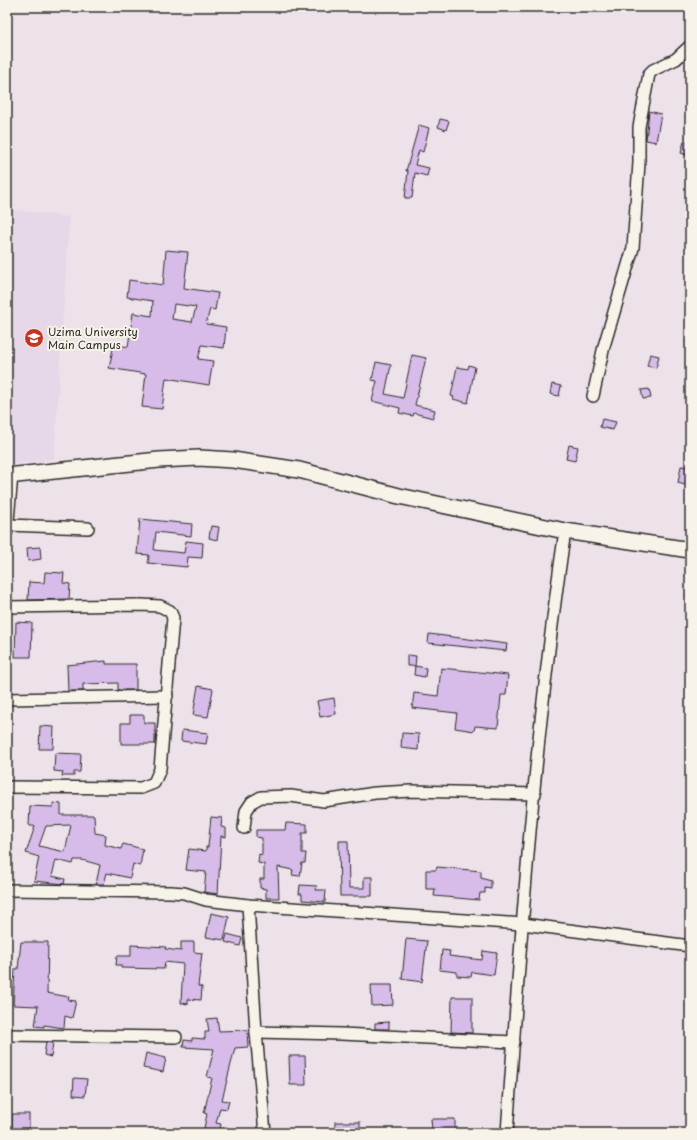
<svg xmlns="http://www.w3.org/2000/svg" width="697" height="1140" viewBox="0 0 697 1140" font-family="'Playpen Sans',sans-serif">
<rect width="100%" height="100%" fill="#ede2e9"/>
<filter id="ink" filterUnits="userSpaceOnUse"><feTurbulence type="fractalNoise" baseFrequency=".025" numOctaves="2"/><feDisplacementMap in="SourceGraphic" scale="8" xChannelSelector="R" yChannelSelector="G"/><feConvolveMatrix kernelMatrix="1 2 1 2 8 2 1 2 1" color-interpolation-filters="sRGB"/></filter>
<g filter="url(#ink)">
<polygon fill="#e6d7e9" points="7,209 69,217 54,459 7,465"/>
<g fill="#d7bcea" stroke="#2b2b2b" fill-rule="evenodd">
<polygon points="649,111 661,114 656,142 646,140"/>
<polygon points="440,119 449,121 446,130 438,127"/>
<polygon points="419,125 429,128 423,152 419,150 415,165 429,168 427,176 415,173 412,198 405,198 408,171 406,171"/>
<polygon points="684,141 690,143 690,156 681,153"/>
<path d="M166,250L188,252L184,288L218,293L215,310L210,309L206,324L226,327L224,348L202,345L198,359L213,361L209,385L166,378L162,409L142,407L146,374L109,368L114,344L128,347L133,313L152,316L153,301L127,297L129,280L163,285ZM174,304L196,307L192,322L172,319Z"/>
<polygon points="650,354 659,356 656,368 647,366"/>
<polygon points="412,355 426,358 415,405 435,410 433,418 414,413 413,416 399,413 400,408 372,401 377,381 372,380 376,362 391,365 385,394 403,398"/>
<polygon points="469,365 475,367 468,403 453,399 454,397 451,396 457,367 468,369"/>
<polygon points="552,384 561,386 559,396 550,394"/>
<polygon points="649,389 651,398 643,399 641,390"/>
<polygon points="602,419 616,422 613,430 600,427"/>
<polygon points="569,445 578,447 575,461 566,459"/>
<polygon points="681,466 689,467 685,485 678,483"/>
<polygon points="140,519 192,524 191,536 156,532 154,550 184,553 186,541 203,543 202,558 188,557 187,567 148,563 149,555 137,554"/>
<polygon points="211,526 219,527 217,540 209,538"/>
<polygon points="40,547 41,559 28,561 27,548"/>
<polygon points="45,572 64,573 63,583 70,584 69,599 28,600 29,582 44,583"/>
<polygon points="16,622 32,623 31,657 15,657"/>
<polygon points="429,634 507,644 506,651 428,643"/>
<polygon points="407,655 416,656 415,666 407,666"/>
<polygon points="106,661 106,664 136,664 136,690 118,690 118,683 83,684 83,691 68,691 67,665"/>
<polygon points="415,666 426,668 425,677 414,675"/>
<polygon points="441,668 508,675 506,695 501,695 498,728 475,726 474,731 455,728 457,713 412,708 414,693 438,696"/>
<polygon points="198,686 213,689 208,717 193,715"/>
<polygon points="334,698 336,714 320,717 317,701"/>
<polygon points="130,715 144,715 144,723 155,723 155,744 121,744 121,723 130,723"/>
<polygon points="40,726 54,727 53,749 39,749"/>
<polygon points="182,730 208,733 206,744 181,741"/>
<polygon points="402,733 419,734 418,750 401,748"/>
<polygon points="55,753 81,754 80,772 74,772 74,776 62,776 63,772 54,771"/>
<path d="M53,803L61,804V815H94L95,833L106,835L105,845L121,849L123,844L143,849L140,866L133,864L130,878L107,873L104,884H96L100,865L82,860H74L73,864L56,860L52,876L65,879L64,884L34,881L39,857L26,853L35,826H29L30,806L53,807ZM71,825L65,852L39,846L46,826Z"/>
<polygon points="211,817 222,818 221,827 226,828 226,837 221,836 218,894 204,892 206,872 186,870 189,849 206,851 206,847 208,847"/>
<polygon points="286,823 307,824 307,833 302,833 302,853 306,853 305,863 302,863 300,876 292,875 293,870 278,867 279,898 266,898 266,889 260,888 260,879 264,879 264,864 258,863 259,854 262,855 262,838 256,837 256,830 285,830"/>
<polygon points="339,841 348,841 349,888 364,888 364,877 372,877 372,896 340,896"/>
<polygon points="437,867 481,871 481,878 491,881 491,889 485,888 485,893 480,893 479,900 434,896 435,889 426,889 426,870 436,870"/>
<polygon points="300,885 317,886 316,890 326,890 325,902 302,900 302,894 299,894"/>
<polygon points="211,913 229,917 224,940 206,937"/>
<polygon points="227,934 242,938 240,946 225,942"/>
<polygon points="406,939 427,941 422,982 402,979"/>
<polygon points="21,942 48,942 47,993 69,997 68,1000 76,1001 72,1018 65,1016 64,1028 44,1025 44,1027 35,1026 38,1006 13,1005 15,969 18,969"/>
<polygon points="181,942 194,942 194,952 202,953 198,986 202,987 201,1000 188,999 188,1004 181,1003 183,964 165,962 164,969 121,968 121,965 116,965 117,956 131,956 131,945 166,947 165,949 181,951"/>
<polygon points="442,950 450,951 449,956 482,960 483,951 497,953 494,975 472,972 471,977 457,976 457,972 440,970"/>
<polygon points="371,985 392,985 393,1005 372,1006"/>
<polygon points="452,997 472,997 472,1033 451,1032"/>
<polygon points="217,1018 219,1031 247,1030 248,1047 235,1048 222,1100 229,1101 227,1109 220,1108 216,1123 221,1124 219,1133 203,1133 207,1114 204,1113 212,1078 207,1077 214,1049 183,1047 184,1040 192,1041 192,1038 205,1039 205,1032 209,1032 207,1019"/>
<polygon points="389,1022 389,1029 375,1029 375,1023"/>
<polygon points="46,1042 53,1043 51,1057 44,1055"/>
<polygon points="146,1053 166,1058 163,1072 143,1068"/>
<polygon points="289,1056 305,1056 306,1085 290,1085"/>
<polygon points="74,1078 87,1079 85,1096 73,1095"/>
<rect x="12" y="1114" width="17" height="19"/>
<polygon points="431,1119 455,1119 455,1131 432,1131"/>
<rect x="335" y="1122" width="25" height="11"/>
</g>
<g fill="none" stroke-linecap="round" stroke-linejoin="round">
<g stroke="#2b2b2b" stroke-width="14">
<g id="minor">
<polyline points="593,396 604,346 633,248 639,163 639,127 649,74 653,70 676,59 690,46"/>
<polyline points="8,525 88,528"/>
<polyline points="7,531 12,475"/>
<polyline points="7,607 141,605 160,606 170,611 173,618 160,769 154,783 141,788 7,787"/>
<polyline points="7,699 167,696"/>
<polyline points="244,828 246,811 252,802 261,797 291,796 324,801 375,793 411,791 535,794"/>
<polyline points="7,890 171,892 184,893 206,900 248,905 523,924 690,946"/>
<polyline points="248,905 256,1032 265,1133"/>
<polyline points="256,1032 341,1034 514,1042"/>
<polyline points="7,1035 176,1037"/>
<path d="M507,1133C521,932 535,731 565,531"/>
</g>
</g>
<g stroke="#2b2b2b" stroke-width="18">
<polyline id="secondary" points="7,476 159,460 199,458 233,460 299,470 399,496 565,531 690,550"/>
</g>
<use href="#minor" stroke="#f7f3e8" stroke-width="11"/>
<use href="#secondary" stroke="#f7f3e8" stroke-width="15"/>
</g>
</g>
<defs>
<g id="university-disc" transform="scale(1)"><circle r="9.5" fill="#c8321e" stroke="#f7f3e8"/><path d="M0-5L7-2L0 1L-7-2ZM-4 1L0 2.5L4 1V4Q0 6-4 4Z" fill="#fff"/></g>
</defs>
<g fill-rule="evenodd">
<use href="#university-disc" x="34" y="338"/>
</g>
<g text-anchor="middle" stroke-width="4" stroke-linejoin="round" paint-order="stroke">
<g font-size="11" fill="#2b2b2b" stroke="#f7f3e8" text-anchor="start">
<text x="48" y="336">Uzima University<tspan x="48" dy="13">Main Campus</tspan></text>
</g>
</g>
<rect width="697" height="1140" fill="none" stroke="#f7f3e8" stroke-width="24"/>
<rect x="12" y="12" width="673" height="1116" fill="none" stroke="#2b2b2b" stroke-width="1.5" filter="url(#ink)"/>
</svg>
